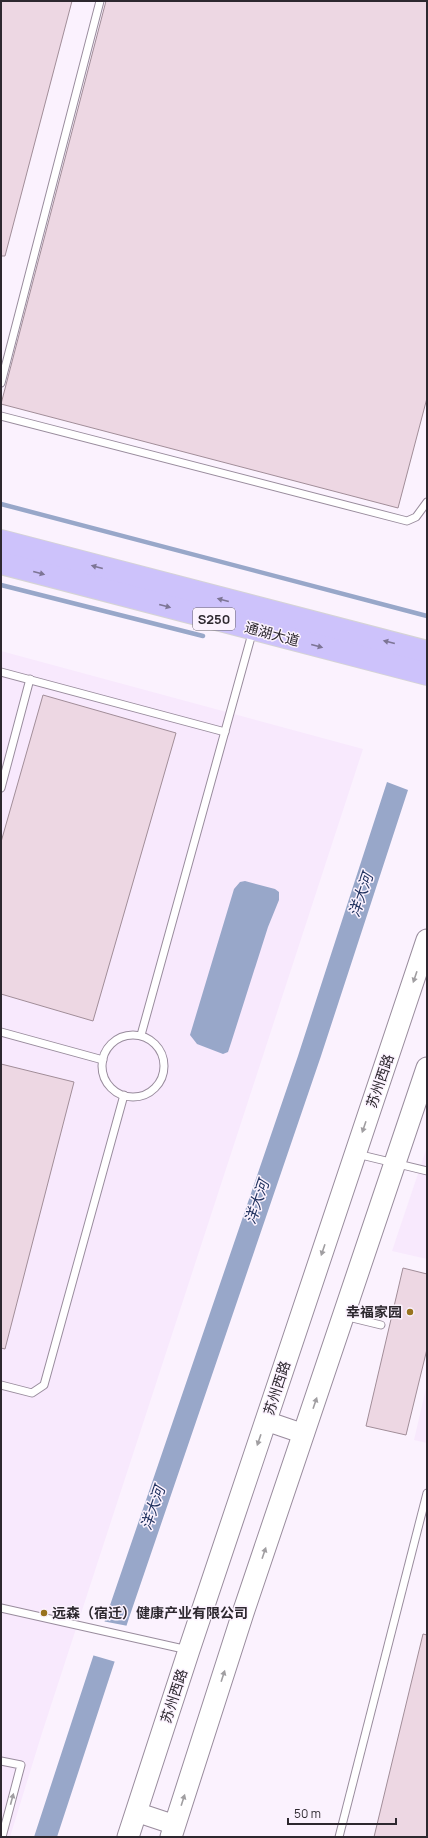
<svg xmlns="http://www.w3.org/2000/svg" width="428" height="1838" viewBox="0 0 428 1838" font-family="Manrope,'Noto Sans SC',sans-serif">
<rect width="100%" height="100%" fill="#fbf2fe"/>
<g fill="#f8e9fd">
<polygon points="1,651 363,749 42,1733 10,1837 1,1837"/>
<polygon points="427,1147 427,1259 392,1251"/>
<polygon points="427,1384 427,1443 414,1440"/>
</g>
<g fill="#98a7c9">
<polygon points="387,782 408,790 321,1056 130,1615 57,1837 34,1837 107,1614 298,1056"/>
<polygon points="245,881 275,889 279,892 279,900 268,927 231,1043 228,1052 223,1054 197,1044 190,1035 234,889 240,882"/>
</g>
<polygon fill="#fbf2fe" points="102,1621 128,1626 116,1662 92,1655"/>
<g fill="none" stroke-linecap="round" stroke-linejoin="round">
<g stroke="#98a7c9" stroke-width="4.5">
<polyline points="1,504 427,616"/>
<polyline points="1,585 203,636"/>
</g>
</g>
<g fill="#edd7e3" stroke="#a18d98">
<polygon points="1,1 72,1 5,256 1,256"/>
<polygon points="106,1 427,1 427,398 398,508 1,404"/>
<polygon points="43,695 176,733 93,1021 1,994 1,842"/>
<polygon points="1,1064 74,1082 5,1349 1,1348"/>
<polygon points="403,1268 427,1274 427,1349 406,1435 366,1426"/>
<polygon points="423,1634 427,1635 427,1837 374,1837"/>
</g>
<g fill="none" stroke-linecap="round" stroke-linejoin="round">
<g stroke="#998c9d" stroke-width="9">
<g id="service">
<polyline points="1,383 100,1"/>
<polyline points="1,416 407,521 416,517 427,502"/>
<polyline points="1,672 225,732"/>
<polyline points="1,788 30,679"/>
<polyline points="1,1032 103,1060"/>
<polyline points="141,1035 253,630"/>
<circle cx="133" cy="1066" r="31"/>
<polyline points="357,1154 427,1171"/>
<polyline points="344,1316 381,1325"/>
<polyline points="1,1385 32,1393 44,1385 124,1095"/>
<polyline points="1,1608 188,1650"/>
<polyline points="1,1761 21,1765 2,1837"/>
<polyline points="339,1837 427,1493"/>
</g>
</g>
<g stroke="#998c9d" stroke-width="21">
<g id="tertiary">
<polyline points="266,1421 304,1434"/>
<polyline points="136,1812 175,1825"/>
</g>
</g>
<g stroke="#998c9d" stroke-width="23">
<g id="secondary">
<polyline points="128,1837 189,1650 427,940"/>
<polyline points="171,1837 243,1613 427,1068"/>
</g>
</g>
<g stroke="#d5d4d5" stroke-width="24">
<g id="primary">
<polyline points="1,541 427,652"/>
<polyline points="1,563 427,674"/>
</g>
</g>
<use href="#service" stroke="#fff" stroke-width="7"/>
<use href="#tertiary" stroke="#fff" stroke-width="19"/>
<use href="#secondary" stroke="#fff" stroke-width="21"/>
<use href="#primary" stroke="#cdc2fb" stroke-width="22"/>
</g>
<defs><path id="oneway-solid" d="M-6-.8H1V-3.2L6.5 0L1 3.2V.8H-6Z"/></defs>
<g fill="#7d7595">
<use href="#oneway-solid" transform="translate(97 567) rotate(-165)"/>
<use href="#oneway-solid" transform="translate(39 573) rotate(15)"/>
<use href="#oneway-solid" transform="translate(223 600) rotate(-165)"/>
<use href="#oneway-solid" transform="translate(165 606) rotate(15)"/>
<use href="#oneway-solid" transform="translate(389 642) rotate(-166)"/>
<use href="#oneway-solid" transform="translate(317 646) rotate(15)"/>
</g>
<g fill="#a09ea1">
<use href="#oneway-solid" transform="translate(415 977) rotate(109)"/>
<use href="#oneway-solid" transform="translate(364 1127) rotate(109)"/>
<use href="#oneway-solid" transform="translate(323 1250) rotate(109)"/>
<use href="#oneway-solid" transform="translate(315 1403) rotate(-71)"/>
<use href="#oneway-solid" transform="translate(259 1440) rotate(109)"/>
<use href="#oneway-solid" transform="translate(264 1553) rotate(-71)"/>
<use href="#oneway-solid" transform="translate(223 1676) rotate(-72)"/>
<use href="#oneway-solid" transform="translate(12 1799) rotate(-75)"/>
<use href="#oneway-solid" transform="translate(183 1800) rotate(-72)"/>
</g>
<g fill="#98731e" stroke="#fbf2fe" stroke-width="1.5">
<circle cx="410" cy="1312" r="4"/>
<circle cx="44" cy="1613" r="4"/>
</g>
<g text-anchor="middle" stroke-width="3" stroke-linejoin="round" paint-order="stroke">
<rect fill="#fbf2fe" stroke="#6b656d" stroke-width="1" x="193" y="608" width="42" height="22" rx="3"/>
<g font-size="13" font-weight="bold" fill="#2d282f">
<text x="214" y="624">S250</text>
</g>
<g font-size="14" fill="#2d282f" stroke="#fbf2fe">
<text transform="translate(272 634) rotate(15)" y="5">通湖大道</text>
<text transform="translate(380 1081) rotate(-71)" y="5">苏州西路</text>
<text transform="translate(277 1388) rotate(-72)" y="5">苏州西路</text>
<text transform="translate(174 1696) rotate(-72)" y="5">苏州西路</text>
</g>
<g font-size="14" font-weight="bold" fill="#2d282f" stroke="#fbf2fe" text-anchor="end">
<text x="402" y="1317">幸福家园</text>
<text x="52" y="1618" text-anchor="start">远森（宿迁）健康产业有限公司</text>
</g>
<g font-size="15" font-style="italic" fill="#21325f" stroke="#fbf2fe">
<text transform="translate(361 895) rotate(-71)" y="5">洋大河</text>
<text transform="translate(257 1202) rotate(-71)" y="5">洋大河</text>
<text transform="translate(153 1508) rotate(-71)" y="5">洋大河</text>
</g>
</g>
<rect width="428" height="1838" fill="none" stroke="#2d282f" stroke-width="4"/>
<path d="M288 1818v6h108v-6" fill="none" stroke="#2d282f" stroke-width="2"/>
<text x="294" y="1818" font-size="12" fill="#2d282f" stroke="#fbf2fe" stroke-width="3" paint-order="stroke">50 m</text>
</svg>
